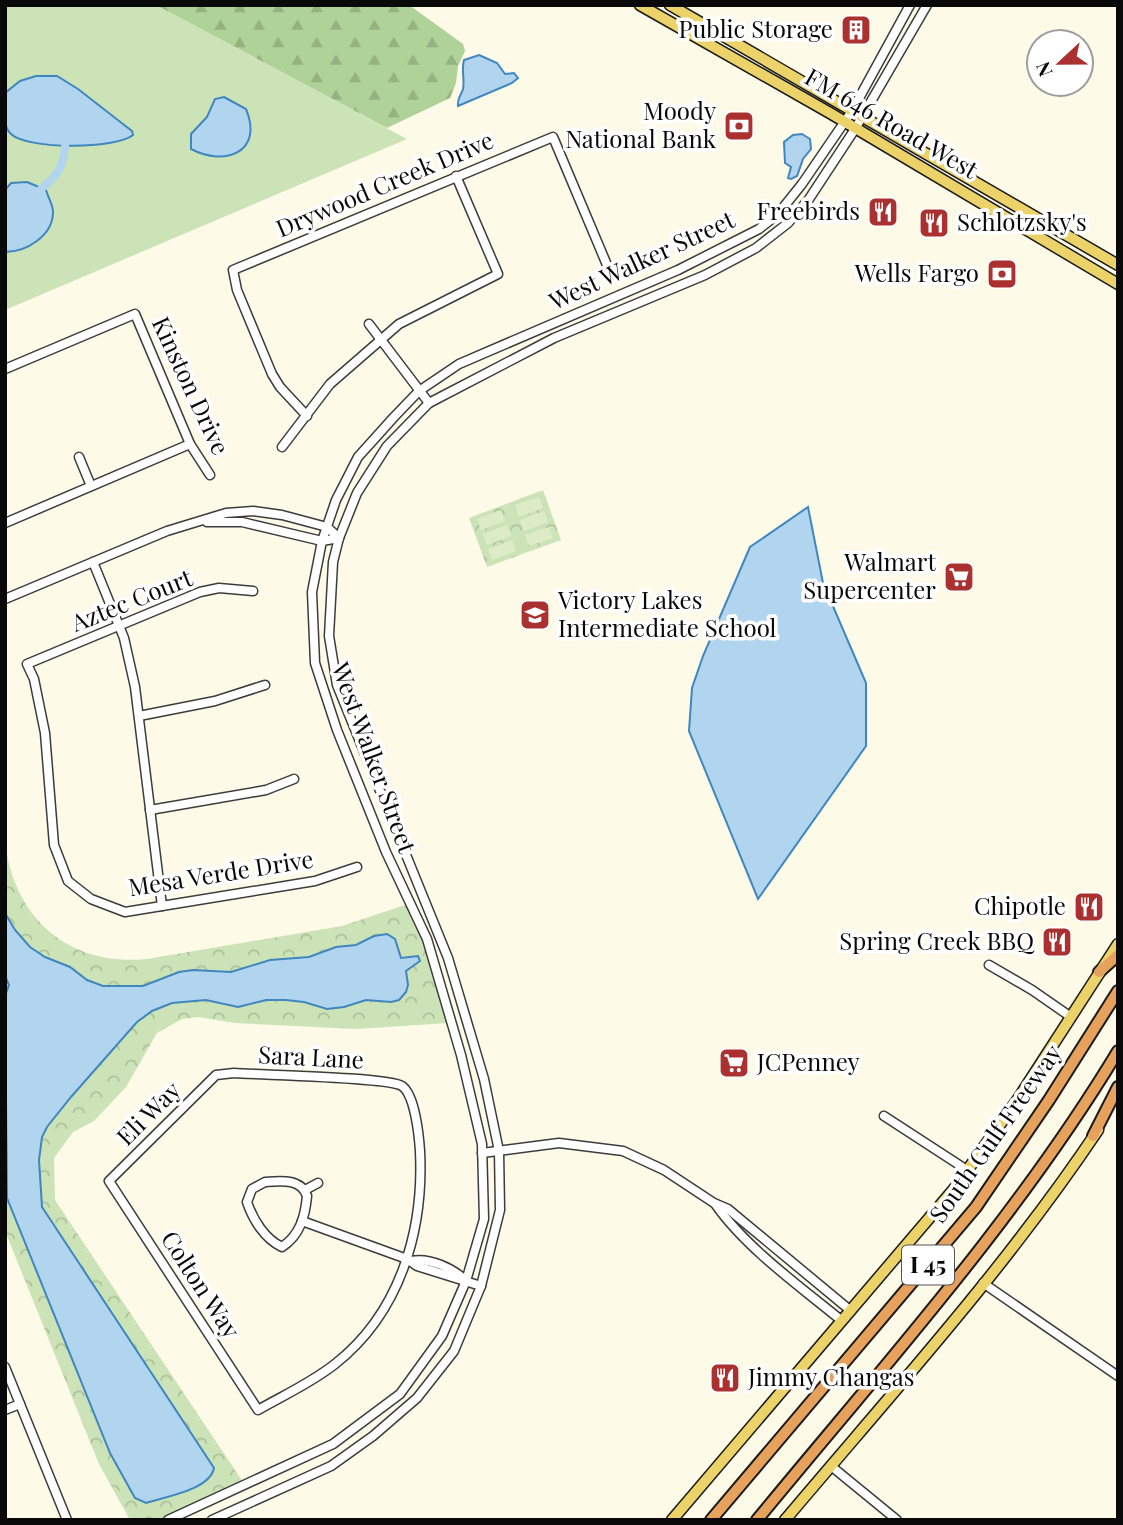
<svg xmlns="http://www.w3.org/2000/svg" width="1123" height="1525" viewBox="0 0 1123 1525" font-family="'Playfair Display',serif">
<defs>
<pattern id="forest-firs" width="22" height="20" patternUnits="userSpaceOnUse" patternTransform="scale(1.75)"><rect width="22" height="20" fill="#aed297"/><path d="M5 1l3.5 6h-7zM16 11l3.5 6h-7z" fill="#94b381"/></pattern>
<pattern id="park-crowns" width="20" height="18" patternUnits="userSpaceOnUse" patternTransform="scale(1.75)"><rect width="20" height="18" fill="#cbe3b6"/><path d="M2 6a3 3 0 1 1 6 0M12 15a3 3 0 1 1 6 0" fill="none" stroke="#adc19b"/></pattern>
</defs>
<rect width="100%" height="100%" fill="#fdfae8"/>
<polygon fill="#cbe3b6" points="5,5 156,5 407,139 5,310"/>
<polygon fill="url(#forest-firs)" points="156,5 409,5 463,44 465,51 458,66 456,83 450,98 387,128"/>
<g fill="url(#park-crowns)">
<polygon points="543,490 561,540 487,567 469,518"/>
<path d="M5,842C14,919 70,967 147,959L342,926L408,904L423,938L448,1023L356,1029L235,1023L198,1017L182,1019L157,1033L126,1087L94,1121L73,1132L54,1158L55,1200L243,1482L161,1520H130L99,1464L5,1231Z"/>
</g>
<g fill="#ddebc7">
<polygon points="539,497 543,508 519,517 515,505"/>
<polygon points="501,510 505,521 481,530 477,519"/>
<polygon points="544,511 548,522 524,531 520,520"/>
<polygon points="507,525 511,536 487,545 483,534"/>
<polygon points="549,527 553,538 529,546 525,535"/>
<polygon points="512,540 516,551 492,560 488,549"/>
</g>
<g fill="#b2d5ef" stroke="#4086bf" stroke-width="2">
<path d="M479,55L497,63L505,74L514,73L518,78L512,83L458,106C457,97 461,96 463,89C465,79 461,70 464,60Z"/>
<path d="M36,76H57L78,89L132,131L133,135C116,149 28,150 11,134C1,125 5,105 5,93L20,81Z"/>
<path d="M224,97L246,109C264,152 225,167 191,149V134L207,117L215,99Z"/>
<polygon points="802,134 810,139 811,149 803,159 797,176 791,179 788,178 791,167 785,163 784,142 793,135"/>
<path d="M27,182L46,190C48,197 53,205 53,212C53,236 26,252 5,252V190L11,183Z"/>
<polygon points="808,507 823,583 866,683 866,746 758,899 689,731 692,688 703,656 750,547"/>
<path d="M5,913L15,930L30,947L45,957L70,967L87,980L103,986H143L179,972L193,970L231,972L270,960L309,957L336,947L356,945L374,936L387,934L395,939L401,958L418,956L420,961L406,971L408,985L406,992L399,1000L391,1002L366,1000L344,1007L327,1009L304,1002L286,1000H266L238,1007L206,1000L172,1003L152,1011L137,1022L71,1097L47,1127L42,1137L39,1160L42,1207L214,1468C210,1490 164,1497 146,1503L135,1498L110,1453L7,1198L5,996L9,985L5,976Z"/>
</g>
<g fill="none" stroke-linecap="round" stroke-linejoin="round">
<path stroke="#b2d5ef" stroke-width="8" d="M41,189C57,176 64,167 65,145"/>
<g stroke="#3c3c3c" stroke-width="11">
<g id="minor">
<polyline points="369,324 429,403"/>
<polyline points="5,369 135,314 190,444 210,475"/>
<polyline points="307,416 280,387 272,374 237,290 233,270 553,137 607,265"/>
<polyline points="282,447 330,384 399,324 498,274 456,176"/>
<polyline points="79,457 91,486"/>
<polyline points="207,522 242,522 322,541 339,538"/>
<polyline points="5,523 190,444"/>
<polyline points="93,562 124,638 135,687 162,906"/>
<polyline points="253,591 219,588 200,592 27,664 34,679 45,733 54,845 68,881 91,899 125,912 315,881 357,867"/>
<polyline points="5,599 167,531 226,513 253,511 282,515 327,527 339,538"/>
<polyline points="139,716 215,701 265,685"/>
<polyline points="150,810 266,790 294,779"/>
<polyline points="989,965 1032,990 1071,1017"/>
<path d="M234,1073C259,1075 389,1077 402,1086C415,1095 419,1136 420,1151C424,1231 400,1313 335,1364C311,1383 284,1395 258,1410L109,1181L216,1075Z"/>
<polyline points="884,1116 967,1170"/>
<polyline points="482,1153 559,1143 623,1151 664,1170 714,1203 728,1209 851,1311"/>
<path d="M265,1182C280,1181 301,1178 307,1196C305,1217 300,1235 282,1247C265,1239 253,1220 247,1202L252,1189Z"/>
<polyline points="305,1190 318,1183"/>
<path d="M716,1205C746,1248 802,1288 842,1321"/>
<polyline points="302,1221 407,1259 417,1266 481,1286"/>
<path d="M411,1261C429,1257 453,1268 466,1281"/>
<polyline points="983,1283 1118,1376"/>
<polyline points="5,1367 67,1520"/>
<polyline points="5,1410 20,1404"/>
<polyline points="831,1466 897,1520"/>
<polyline points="168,1520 333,1444 400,1394 442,1336 466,1281 484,1219 482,1144 461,1055 427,939 386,852 337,730 315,663 312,592 322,541 336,500 358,457 394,417 419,391 459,364 678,270 759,229 778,214 802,184 852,111 910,5"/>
<polyline points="212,1520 331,1466 373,1436 417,1398 454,1351 481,1286 500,1210 499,1151 484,1079 448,958 337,685 329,636 333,562 339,538 357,493 387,446 429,403 554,338 705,275 756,248 788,223 809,199 855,129 927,5"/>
</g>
</g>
<g stroke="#1a1a1a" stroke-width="13">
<g id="major">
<polyline points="640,5 830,113 1118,284"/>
<polyline points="670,5 1118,265"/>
<polyline points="672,1520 954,1189 1018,1099 1118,944"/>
<path d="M785,1520C892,1393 1005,1269 1098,1130"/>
</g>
</g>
<g stroke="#1a1a1a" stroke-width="14">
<g id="highway">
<polyline points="1099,972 1118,955"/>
<polyline points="1093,1136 1118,1087"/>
<polyline points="711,1520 976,1207 1049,1100 1118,991"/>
<path d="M757,1520C882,1368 1016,1220 1118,1051"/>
</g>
</g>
<use href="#minor" stroke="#fff" stroke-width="8"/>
<use href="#major" stroke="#ebd269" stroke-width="10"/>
<use href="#highway" stroke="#e6a25d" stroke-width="10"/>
</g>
<defs>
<g id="building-square" transform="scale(1.575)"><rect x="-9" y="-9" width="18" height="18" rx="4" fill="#ab3030" stroke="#fff"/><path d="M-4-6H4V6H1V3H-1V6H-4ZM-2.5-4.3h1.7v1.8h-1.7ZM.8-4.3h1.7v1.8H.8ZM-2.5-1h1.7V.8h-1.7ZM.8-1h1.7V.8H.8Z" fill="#fff"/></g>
<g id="bank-square" transform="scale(1.575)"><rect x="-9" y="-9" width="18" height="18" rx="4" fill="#ab3030" stroke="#fff"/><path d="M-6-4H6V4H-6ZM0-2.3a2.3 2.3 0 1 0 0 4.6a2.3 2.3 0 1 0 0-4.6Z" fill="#fff"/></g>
<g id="restaurant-square" transform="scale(1.575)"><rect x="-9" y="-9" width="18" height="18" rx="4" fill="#ab3030" stroke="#fff"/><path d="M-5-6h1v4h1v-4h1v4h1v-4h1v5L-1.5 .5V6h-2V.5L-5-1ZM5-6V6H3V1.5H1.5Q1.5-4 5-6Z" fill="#fff"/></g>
<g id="supermarket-square" transform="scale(1.575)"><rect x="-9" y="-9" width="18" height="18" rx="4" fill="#ab3030" stroke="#fff"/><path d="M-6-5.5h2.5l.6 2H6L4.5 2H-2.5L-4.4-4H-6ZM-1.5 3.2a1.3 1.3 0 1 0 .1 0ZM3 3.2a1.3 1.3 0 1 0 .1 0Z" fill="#fff"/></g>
<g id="school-square" transform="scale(1.575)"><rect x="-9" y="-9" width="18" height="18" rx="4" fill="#ab3030" stroke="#fff"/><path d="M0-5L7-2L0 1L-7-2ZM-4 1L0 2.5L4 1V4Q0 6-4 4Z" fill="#fff"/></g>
</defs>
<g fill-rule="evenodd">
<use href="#building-square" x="856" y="30"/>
<use href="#bank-square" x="739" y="126"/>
<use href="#restaurant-square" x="883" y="212"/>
<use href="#restaurant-square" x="934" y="223"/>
<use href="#bank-square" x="1002" y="274"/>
<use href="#supermarket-square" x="959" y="577"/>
<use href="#school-square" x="535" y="615"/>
<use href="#restaurant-square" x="1089" y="907"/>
<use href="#restaurant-square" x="1057" y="942"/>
<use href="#supermarket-square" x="734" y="1063"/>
<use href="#restaurant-square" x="725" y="1378"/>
</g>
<g text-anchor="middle" stroke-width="7" stroke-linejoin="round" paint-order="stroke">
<rect fill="#fff" stroke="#535353" stroke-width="2" x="902" y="1245.5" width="52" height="39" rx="5"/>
<g font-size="23" font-weight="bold" fill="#090909">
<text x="928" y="1273">I 45</text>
</g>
<g font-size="24" fill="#090909" stroke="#fff" text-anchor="end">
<text x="833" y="38">Public Storage</text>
<text x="716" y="120">Moody<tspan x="716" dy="28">National Bank</tspan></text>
<text x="860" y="220">Freebirds</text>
<text x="957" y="231" text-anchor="start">Schlotzsky's</text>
<text x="979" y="282">Wells Fargo</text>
<text x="936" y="571">Walmart<tspan x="936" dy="28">Supercenter</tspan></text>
<text x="558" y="609" text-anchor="start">Victory Lakes<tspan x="558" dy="28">Intermediate School</tspan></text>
<text x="1066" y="915">Chipotle</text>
<text x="1034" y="950">Spring Creek BBQ</text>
<text x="757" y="1071" text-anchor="start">JCPenney</text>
<text x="748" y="1386" text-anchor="start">Jimmy Changas</text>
</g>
<g font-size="24" fill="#090909" stroke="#fff">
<text transform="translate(891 124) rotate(30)" y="8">FM 646 Road West</text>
<text transform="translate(385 185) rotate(-23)" y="8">Drywood Creek Drive</text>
<text transform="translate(642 261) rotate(-25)" y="8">West Walker Street</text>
<text transform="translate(190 386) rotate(65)" y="8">Kinston Drive</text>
<text transform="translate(132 601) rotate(-22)" y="8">Aztec Court</text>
<text transform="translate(373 758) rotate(70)" y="8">West Walker Street</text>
<text transform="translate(221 874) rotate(-9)" y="8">Mesa Verde Drive</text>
<text transform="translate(311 1058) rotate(3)" y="8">Sara Lane</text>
<text transform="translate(149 1114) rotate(-45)" y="8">Eli Way</text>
<text transform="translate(996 1134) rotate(-55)" y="8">South Gulf Freeway</text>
<text transform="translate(200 1285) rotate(57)" y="8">Colton Way</text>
</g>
</g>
<rect width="1123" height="1525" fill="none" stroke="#090909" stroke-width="14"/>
<g transform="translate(1060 63) rotate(248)"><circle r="33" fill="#ffffff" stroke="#9d9d9d" stroke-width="2"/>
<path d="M0-5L12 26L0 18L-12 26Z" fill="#ab3030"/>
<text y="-10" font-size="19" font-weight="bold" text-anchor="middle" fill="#090909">N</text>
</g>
</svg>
